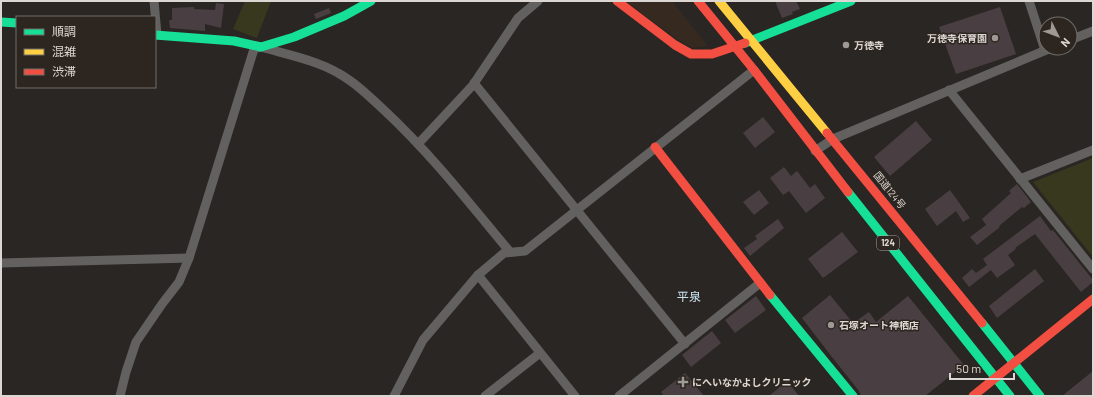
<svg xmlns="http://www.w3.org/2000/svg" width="1094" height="397" viewBox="0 0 1094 397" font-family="Barlow,'Noto Sans JP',sans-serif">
<rect width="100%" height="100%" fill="#2a2623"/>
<polygon fill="#352920" points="625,1 672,1 708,46 693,48 677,39"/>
<g fill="#37381d">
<polygon points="245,1 271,1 257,38 233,29"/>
<polygon points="1093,158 1093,257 1033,182"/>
</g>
<g fill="#493f42">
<polygon points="775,1 796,1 800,9 792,12 793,14 782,18"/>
<polygon points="216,3 224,4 221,28 205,24 205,31 170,28 169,20 172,20 172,8 194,7 194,9 215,10"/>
<polygon points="1000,7 1016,54 956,74 939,27"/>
<polygon points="329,8 331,13 316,19 314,14"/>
<polygon points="763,117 775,132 755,148 743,133"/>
<polygon points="916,121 932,140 890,176 874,157"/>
<polygon points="784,167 791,176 797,171 810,188 815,184 825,198 806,213 789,191 783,195 770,178"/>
<polygon points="1017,184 1031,202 1024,208 1022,207 999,226 1000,227 977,245 970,237 986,225 982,219 1011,193 1009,191"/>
<polygon points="759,190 769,203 754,215 743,202"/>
<polygon points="950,190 970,218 963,222 956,211 937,226 925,209"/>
<polygon points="1040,216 1051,231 1053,230 1093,280 1093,282 1081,292 1035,234 1015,248 1016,249 1008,255 1015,265 997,278 991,270 969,287 962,278 972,269 976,273 987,265 983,259"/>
<polygon points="778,219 784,228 750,256 744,248 757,239 755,236"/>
<polygon points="842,232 858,252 823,278 808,259"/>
<polygon points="1035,269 1044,281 997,318 989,306"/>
<polygon points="830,295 853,323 869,312 876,322 908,296 964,365 925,396 861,396 859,391 832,357 802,318"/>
<polygon points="756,296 766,310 735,333 725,320"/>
<polygon points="712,331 721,343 691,367 682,355"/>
<polygon points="1093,371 1093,396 1062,396"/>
<polygon points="685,373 704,396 664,396 661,392"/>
<polygon points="787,381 799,396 769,396"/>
</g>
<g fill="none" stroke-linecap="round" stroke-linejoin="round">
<g stroke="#63615f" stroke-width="9">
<polyline points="154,1 157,35"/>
<polyline points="1029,1 1045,50"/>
<polyline points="1070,40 1093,31"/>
<polyline points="474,83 685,344"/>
<polyline points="949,90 1093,269"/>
<polyline points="418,144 473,85 518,18 538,1"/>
<polyline points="815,151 833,139 1051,48"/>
<polyline points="1020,179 1093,150"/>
<polyline points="1,263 189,258"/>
<polyline points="478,275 575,396"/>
<path d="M120,396L126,372L136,342L162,304L179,282L189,258L254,49L261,47C285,54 316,60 338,73C356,83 370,97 385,111C431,154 470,204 510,252"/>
<polyline points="394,396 423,340 478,275 504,253 525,251 754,70"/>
<polyline points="485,396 540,353"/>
<polyline points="619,396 760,283"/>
</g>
<g stroke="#16e098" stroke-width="9">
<polyline points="1,22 17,23"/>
<polyline points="155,35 234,41 261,47 294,37 344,16 371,1"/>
<polyline points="745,43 851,1"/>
<polyline points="848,192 1010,396"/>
<polyline points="770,295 853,396"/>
<polyline points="982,323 1040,396"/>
</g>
<polyline stroke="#ffcf43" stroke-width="9" points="719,1 827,133"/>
<g stroke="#f24e42" stroke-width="9">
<polyline points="617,1 675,45 691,54 712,54 745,43"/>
<polyline points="698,1 754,70 848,192"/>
<polyline points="827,133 982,323"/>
<polyline points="655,147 770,295"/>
<polyline points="973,396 1093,299"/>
</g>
</g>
<g fill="#9e9995" stroke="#2d2620" stroke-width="1.5">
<circle cx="995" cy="38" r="4"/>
<circle cx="846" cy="45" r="4"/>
<circle cx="831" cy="325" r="4"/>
<path d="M681 376h4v4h4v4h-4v4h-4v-4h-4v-4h4z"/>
</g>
<g text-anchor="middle" stroke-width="3" stroke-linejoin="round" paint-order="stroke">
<rect fill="#2d2620" stroke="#a8a29d" stroke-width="1" x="877" y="236" width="22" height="14" rx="3"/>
<g font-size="9" font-weight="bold" fill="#dcd7d3">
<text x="888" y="246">124</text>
</g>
<g font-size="10" font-weight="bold" fill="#dcd7d3" stroke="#2d2620" text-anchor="start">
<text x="987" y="42" text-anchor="end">万徳寺保育園</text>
<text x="854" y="49">万徳寺</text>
<text x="839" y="329">石塚オート神栖店</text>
<text x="692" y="386">にへいなかよしクリニック</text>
</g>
<g font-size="10" fill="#dcd7d3" stroke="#2d2620">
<text transform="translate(890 190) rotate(51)" y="4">国道124号</text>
</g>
<g font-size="12" fill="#c6e2f5" stroke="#2d2620">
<text x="689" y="301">平泉</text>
</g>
</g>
<rect width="1094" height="397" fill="none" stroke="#dcd7d3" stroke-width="4"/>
<rect x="16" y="16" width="140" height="72" fill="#2d2620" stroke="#736d68"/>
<rect x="24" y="29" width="20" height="6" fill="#16e098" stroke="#736d68"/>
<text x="52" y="36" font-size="12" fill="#dcd7d3">順調</text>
<rect x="24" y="49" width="20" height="6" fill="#ffcf43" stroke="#736d68"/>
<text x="52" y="56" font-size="12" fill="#dcd7d3">混雑</text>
<rect x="24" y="69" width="20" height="6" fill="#f24e42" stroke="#736d68"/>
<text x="52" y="76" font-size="12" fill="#dcd7d3">渋滞</text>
<g transform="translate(1058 36) rotate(132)"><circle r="19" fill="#2d2620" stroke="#736d68"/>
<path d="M0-3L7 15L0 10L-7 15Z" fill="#9e9995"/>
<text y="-6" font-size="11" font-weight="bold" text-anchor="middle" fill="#dcd7d3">N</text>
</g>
<path d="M950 373v6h64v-6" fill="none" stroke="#dcd7d3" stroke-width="2"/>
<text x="956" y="373" font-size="12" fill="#dcd7d3" stroke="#2d2620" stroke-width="3" paint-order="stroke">50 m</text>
</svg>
